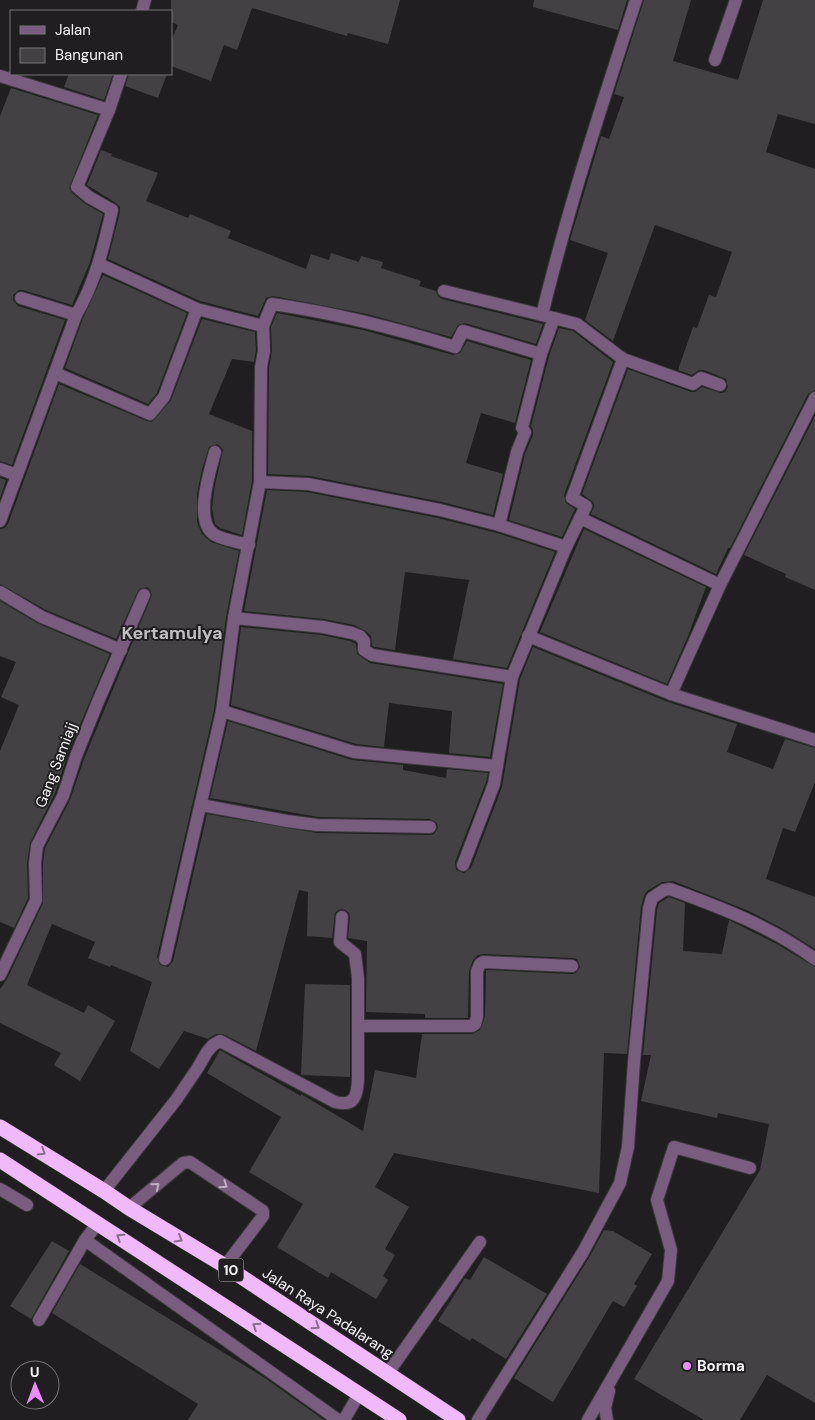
<svg xmlns="http://www.w3.org/2000/svg" width="815" height="1420" viewBox="0 0 815 1420" font-family="'DM Sans',sans-serif">
<rect width="100%" height="100%" fill="#211e21"/>
<g fill="#434144">
<polygon points="171,0 400,0 388,44 348,33 347,36 252,8 237,50 224,45 211,81 171,66 171,41 178,25 171,22"/>
<polygon points="534,0 627,0 618,30 533,7"/>
<polygon points="644,0 691,0 673,61 738,80 763,0 815,0 815,124 778,114 766,152 815,169 815,390 808,394 730,548 728,548 716,574 591,514 594,506 593,502 582,494 628,369 691,392 695,392 702,387 721,393 725,392 728,387 726,379 704,370 699,370 692,375 678,370 693,327 697,328 709,295 716,297 732,252 655,225 613,341 585,320 608,253 570,240 601,136 609,139 624,97 614,94"/>
<polygon points="69,74 113,74 104,100 64,87"/>
<polygon points="129,74 167,74 158,98 125,86"/>
<polygon points="11,88 98,115 69,188 72,193 84,203 103,214 90,262 72,305 23,290 19,290 13,295 13,300 18,306 65,320 12,465 0,461 0,116"/>
<polygon points="101,150 112,154 111,156 158,173 146,201 188,218 190,214 231,231 228,238 306,269 311,254 329,260 331,253 359,262 361,256 383,262 381,268 421,281 419,286 436,291 438,296 442,299 543,324 536,344 465,323 458,325 451,337 367,314 273,296 266,298 258,316 200,301 108,259 120,212 120,207 116,203 87,185"/>
<polygon points="103,275 187,313 157,393 148,404 65,368 83,318"/>
<polygon points="277,313 363,330 453,355 460,353 467,341 531,360 515,423 481,413 466,463 503,474 493,515 442,502 310,476 268,474 269,368 272,351 271,327"/>
<polygon points="202,319 255,332 256,350 254,362 232,359 209,414 252,431 252,481 242,535 220,528 215,524 212,508 215,485 223,450 220,446 217,444 209,447 202,469 197,494 197,522 202,534 211,542 239,551 226,617 214,710 157,957 160,965 168,967 173,961 207,814 317,833 430,835 434,834 438,828 437,823 430,819 318,817 210,798 228,721 352,760 403,765 403,770 446,778 447,769 488,773 486,782 455,862 456,870 464,873 471,868 502,787 520,679 533,647 668,702 737,724 727,752 773,769 785,739 815,748 815,782 795,832 783,828 766,879 815,897 815,949 785,930 749,911 673,881 662,882 647,891 644,896 641,907 627,1054 604,1053 599,1193 394,1153 375,1187 409,1207 385,1249 395,1255 383,1276 388,1280 376,1299 331,1272 328,1278 277,1247 303,1204 249,1172 281,1117 207,1073 220,1050 301,1096 301,1094 363,1131 375,1070 416,1078 422,1034 472,1034 480,1030 485,1017 486,970 572,974 576,973 580,967 577,959 572,958 483,954 478,955 473,960 469,971 468,1018 425,1018 425,1014 366,1012 367,941 348,938 350,917 349,913 343,909 338,910 335,913 332,938 307,936 308,892 299,890 256,1051 223,1034 216,1034 208,1039 184,1031 159,1069 130,1051 152,982 111,965 110,967 88,958 95,942 52,924 27,985 84,1013 88,1005 115,1021 80,1081 54,1065 61,1053 0,1023 0,989 7,979 43,903 43,863 45,848 70,800 84,759 152,595 150,590 147,587 139,589 116,639 46,610 0,584 0,529 5,528 8,524 59,384 147,421 152,422 171,400"/>
<polygon points="559,328 573,331 613,362 564,495 566,503 575,509 562,537 509,520 525,454 533,435 533,430 531,426 549,356"/>
<polygon points="815,416 815,590 785,577 786,574 744,555"/>
<polygon points="0,478 6,480 0,498"/>
<polygon points="267,490 307,492 438,518 497,533 555,552 507,668 453,659 469,580 405,572 395,650 375,647 372,646 371,636 366,631 354,625 324,619 244,611"/>
<polygon points="584,529 706,587 688,636 667,684 540,632"/>
<polygon points="0,601 39,624 110,654 68,753 55,793 30,843 27,863 28,898 14,928 0,922 0,751 19,705 1,697 16,662 0,656"/>
<polygon points="241,627 322,635 350,641 356,644 357,654 370,663 503,684 490,757 449,753 452,711 389,703 384,747 356,744 231,705"/>
<polygon points="669,897 685,903 683,951 722,954 729,920 777,944 815,967 815,1403 767,1375 740,1420 704,1420 634,1379 760,1170 769,1124 718,1113 717,1118 641,1101 651,1055 643,1055 657,910 659,903"/>
<polygon points="305,984 350,985 350,1077 301,1075"/>
<polygon points="604,1230 613,1231 652,1254 634,1284 637,1286 624,1307 613,1301 553,1402 514,1378 590,1256"/>
<polygon points="52,1241 69,1251 31,1319 10,1306"/>
<polygon points="484,1257 547,1294 506,1359 472,1338 470,1341 438,1321 465,1278 470,1280"/>
<polygon points="80,1264 265,1378 324,1420 188,1420 198,1404 52,1313"/>
</g>
<g fill="none" stroke-linecap="round" stroke-linejoin="round">
<g stroke="#3a383b" stroke-width="14">
<g id="minor">
<polyline points="142,11 145,0"/>
<polyline points="715,60 736,0"/>
<path d="M0,76L109,110L77,187L89,197L112,210C104,246 95,283 76,315L21,298"/>
<polyline points="109,110 121,74"/>
<polyline points="99,264 197,309 263,326 264,351 261,367 260,482 234,618 222,711 165,959"/>
<polyline points="444,291 542,315"/>
<path d="M263,326L272,304C335,313 395,328 455,347L463,331L541,354"/>
<polyline points="623,359 693,384 701,378 720,385"/>
<polyline points="55,373 150,414 164,397 197,309"/>
<path d="M215,452C210,471 193,522 215,535C224,540 238,542 249,545"/>
<polyline points="0,469 17,475"/>
<polyline points="580,518 720,585"/>
<polyline points="0,521 76,315"/>
<polyline points="499,525 517,452 525,432 522,428 541,354 554,318"/>
<path d="M566,547L586,506L572,498L623,359L577,324L542,315C568,208 602,104 636,0"/>
<polyline points="0,592 42,617 121,650"/>
<polyline points="234,618 323,627 352,633 360,636 364,641 364,650 372,655 512,677"/>
<polyline points="528,636 671,694 815,740"/>
<polyline points="671,694 720,585 815,398"/>
<polyline points="222,711 354,752 497,766 512,677 566,547 499,525 440,510 308,484 260,482"/>
<polyline points="201,805 287,821 317,825 430,827"/>
<polyline points="463,865 494,784 497,766"/>
<polyline points="0,975 36,900 35,863 37,846 63,796 76,756 97,704 144,595"/>
<polyline points="358,1026 472,1026 475,1024 477,1017 477,971 480,964 483,962 572,966"/>
<polyline points="0,1189 27,1205"/>
<path d="M104,1191L176,1100L197,1069L207,1052L213,1045L220,1041L335,1102C354,1107 357,1097 358,1080V978L355,954L340,942L342,917"/>
<polyline points="129,1208 183,1163 190,1162 263,1211 263,1216 225,1266"/>
<polyline points="85,1240 338,1420"/>
<polyline points="39,1320 85,1240 98,1223"/>
<polyline points="388,1373 480,1242"/>
<polyline points="344,1420 359,1394"/>
<path d="M478,1420L583,1252L620,1183L628,1147L634,1062L649,908L652,898L664,890L670,889C722,908 770,926 815,959"/>
<polyline points="588,1420 668,1281 671,1250 657,1200 674,1147 750,1168"/>
<polyline points="607,1420 605,1408 609,1391"/>
</g>
</g>
<g stroke="#3a383b" stroke-width="16">
<g id="highway">
<polyline points="0,1127 104,1191 129,1208 225,1266 458,1420"/>
<polyline points="0,1160 399,1420"/>
</g>
</g>
<use href="#minor" stroke="#785d7e" stroke-width="12"/>
<use href="#highway" stroke="#f0b9fc" stroke-width="15"/>
</g>
<defs><path id="oneway-chevron" d="M-2-3.5L2.5 0L-2 3.5" fill="none" stroke-width="1.6" stroke-linecap="round" stroke-linejoin="round" transform="scale(1.25)"/></defs>
<g stroke="#886c8e">
<use href="#oneway-chevron" transform="translate(42 1152) rotate(32)"/>
<use href="#oneway-chevron" transform="translate(120 1237) rotate(-147)"/>
<use href="#oneway-chevron" transform="translate(179 1239) rotate(31)"/>
<use href="#oneway-chevron" transform="translate(256 1326) rotate(-147)"/>
<use href="#oneway-chevron" transform="translate(316 1326) rotate(33)"/>
</g>
<g stroke="#bdb0c0">
<use href="#oneway-chevron" transform="translate(224 1185) rotate(34)"/>
<use href="#oneway-chevron" transform="translate(156 1186) rotate(-40)"/>
</g>
<circle fill="#ea8dfd" stroke="#211e21" stroke-width="2" cx="687" cy="1366" r="5"/>
<g text-anchor="middle" stroke-width="4" stroke-linejoin="round" paint-order="stroke">
<rect fill="#211e21" stroke="#b5b4b6" stroke-width="1" x="218.5" y="1258.5" width="25" height="23" rx="4"/>
<g font-size="14" font-weight="bold" fill="#f5f4f6">
<text x="231" y="1275">10</text>
</g>
<g font-size="15" fill="#f5f4f6" stroke="#211e21">
<text transform="translate(56 765) rotate(-69)" y="5">Gang Samiajj</text>
<text transform="translate(328 1313) rotate(33)" y="5">Jalan Raya Padalarang</text>
</g>
<g font-size="15" font-weight="bold" fill="#f5f4f6" stroke="#211e21" text-anchor="start">
<text x="697" y="1371">Borma</text>
</g>
<g font-size="18" font-weight="bold" fill="#c0bdc0" stroke="#211e21">
<text x="172" y="639">Kertamulya</text>
</g>
</g>
<rect x="10" y="10" width="162" height="65" fill="#211e21" stroke="#767476"/>
<rect x="20" y="26" width="25" height="8" fill="#785d7e" stroke="#767476"/>
<text x="55" y="35" font-size="15" fill="#f5f4f6">Jalan</text>
<rect x="20" y="48" width="25" height="15" fill="#434144" stroke="#767476"/>
<text x="55" y="60" font-size="15" fill="#f5f4f6">Bangunan</text>
<g transform="translate(35 1385) rotate(359)"><circle r="24" fill="#211e21" stroke="#767476"/>
<path d="M0-4L9 19L0 12L-9 19Z" fill="#ea8dfd"/>
<text y="-8" font-size="14" font-weight="bold" text-anchor="middle" fill="#f5f4f6">U</text>
</g>
</svg>
